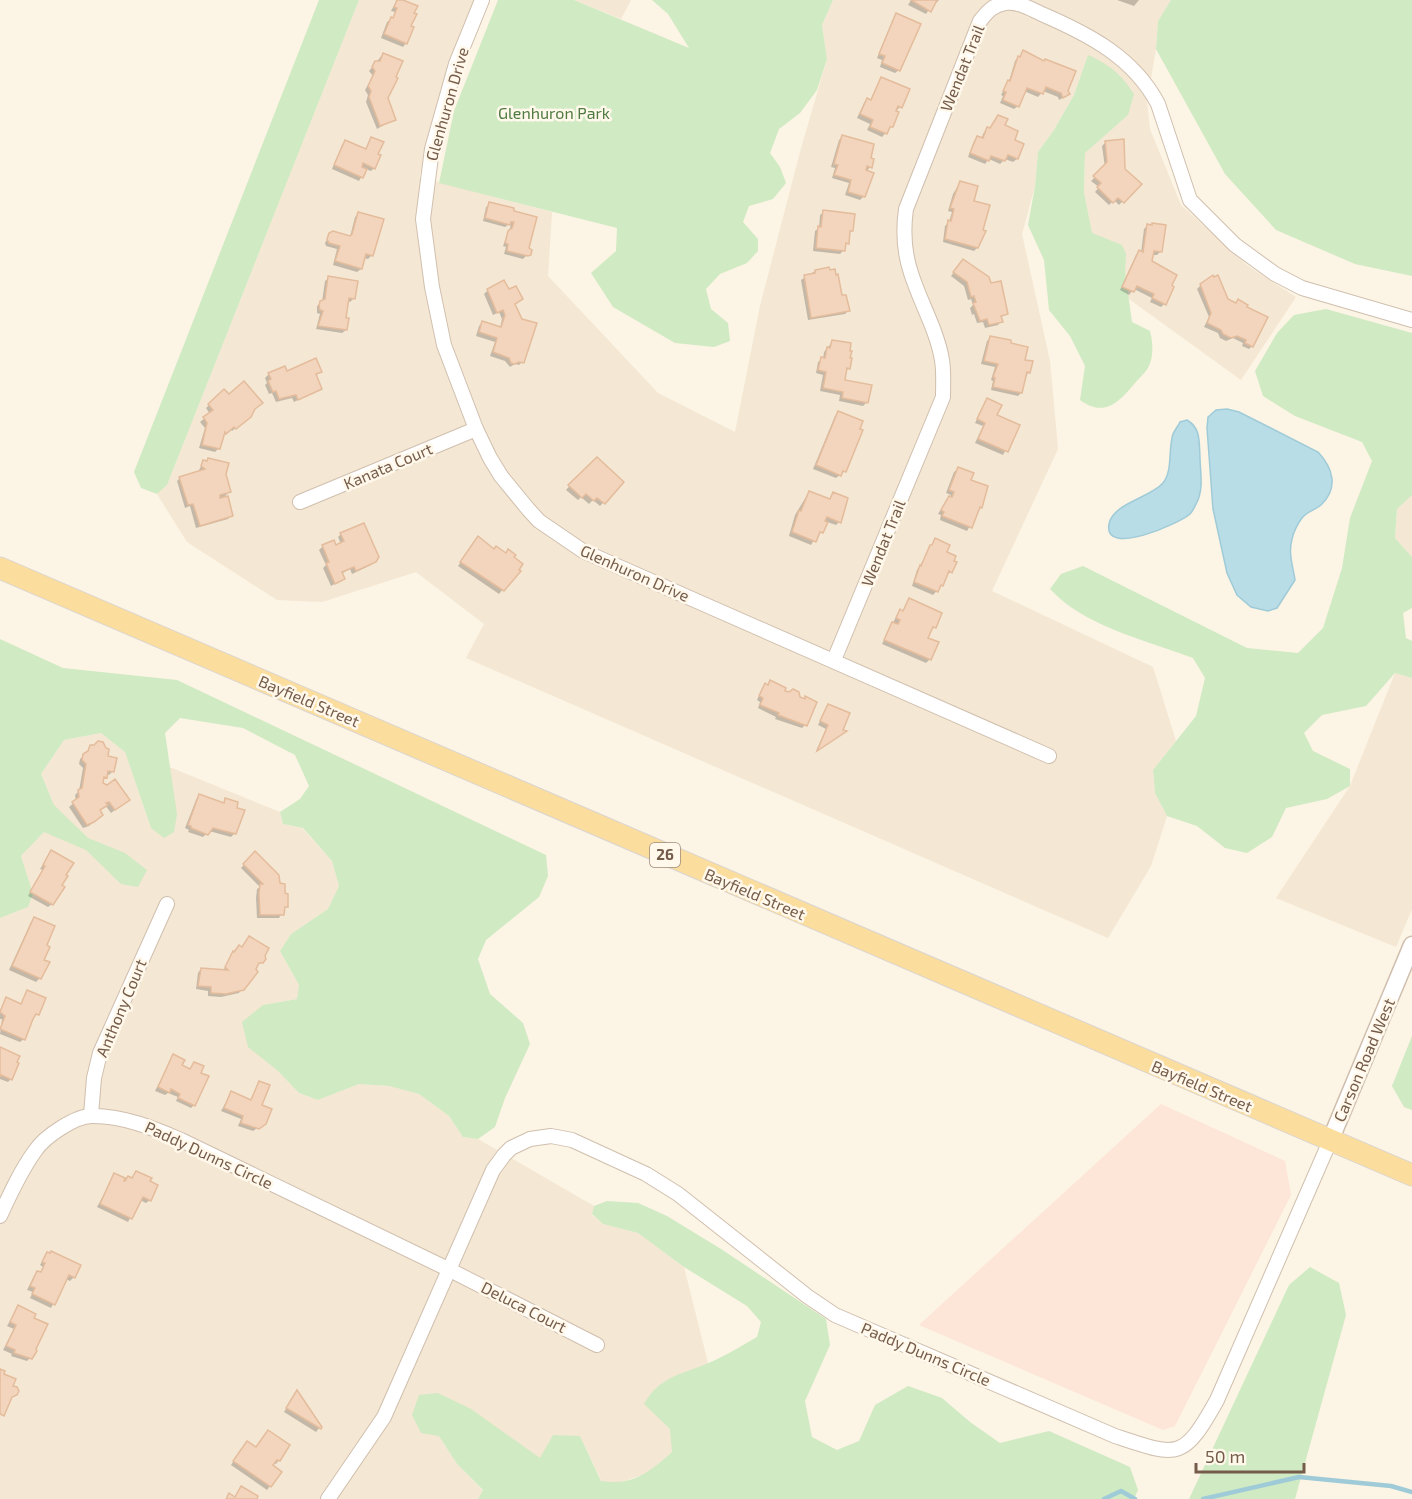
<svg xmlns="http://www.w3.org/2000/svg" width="1412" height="1499" viewBox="0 0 1412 1499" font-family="'Exo 2',sans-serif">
<rect width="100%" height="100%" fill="#fcf4e4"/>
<g fill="#f4e7d3">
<polygon points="359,0 477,0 449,67 419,177 552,212 548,276 658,393 735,432 760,306 800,152 827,59 822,25 833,0 1171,0 1158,21 1156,49 1147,102 1150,129 1181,205 1248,266 1296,297 1241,380 1129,299 1114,285 1121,245 1092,234 1084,192 1085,153 1128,115 1088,55 1074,95 1054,130 1038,152 1035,186 1022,234 1050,361 1058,449 992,591 1153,667 1176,741 1153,770 1155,793 1167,816 1151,866 1108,938 466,658 484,624 416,572 322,602 277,600 187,542 157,494 167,485"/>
<polygon points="574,0 631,0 621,19"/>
<polygon points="1412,495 1412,557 1395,538 1397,509"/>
<polygon points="1395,673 1412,678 1412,909 1396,947 1276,898 1350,786"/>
<polygon points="101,733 125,752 151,828 167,766 280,812 283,824 302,828 332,861 339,886 328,909 291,934 280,951 299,985 297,999 263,1005 278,1071 299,1093 318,1100 359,1084 389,1086 419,1094 449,1116 463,1137 478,1139 594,1206 592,1215 603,1224 638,1233 684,1267 708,1363 672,1452 646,1474 618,1483 602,1482 580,1436 540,1458 439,1436 457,1464 483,1491 478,1499 0,1499 0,918 28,907 33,894 21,856 44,832 54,805 41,774 64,740"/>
</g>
<polygon fill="#fde5d8" points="1161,1104 1285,1161 1291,1195 1175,1426 1163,1430 919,1325"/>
<g fill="#d0eac3">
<polygon points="319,0 359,0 167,485 157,494 141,488 134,472"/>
<polygon points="498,0 574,0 689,48 668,14 652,0 833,0 822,25 827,59 817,90 800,113 779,129 770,153 780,167 786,183 773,199 749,206 743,222 758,239 758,251 747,263 720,274 706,289 711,309 728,323 730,341 714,347 675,343 613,307 591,273 616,251 617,228 439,183 454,111"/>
<polygon points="1171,0 1412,0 1412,276 1355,264 1276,230 1225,174 1156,49 1158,21"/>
<path d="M1088,55C1110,65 1121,74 1134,94L1128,115L1085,153L1084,192L1092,233L1122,245L1126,254L1125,272L1132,322L1150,331C1153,343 1154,356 1148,368C1145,373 1139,378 1135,383C1119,402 1105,418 1080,400L1085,366L1070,336L1049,310L1044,260L1028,225L1035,186L1038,152L1054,130L1074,95Z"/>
<path d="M1326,309L1412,333V495L1397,509L1395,538L1412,557V608L1403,613L1406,638L1412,641V678L1395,673L1366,706L1322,715L1304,733L1313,751L1350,769V786L1327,799L1286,808L1272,837L1247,853L1225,848L1197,826L1167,816L1155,793L1153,770L1196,716L1205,678L1193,658C1146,640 1085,627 1050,589L1061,574L1083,566L1247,648L1298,653L1323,628L1342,568L1350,518L1372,461L1362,442L1295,416L1263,396L1255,371L1277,333L1294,315Z"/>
<polygon points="0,639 63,668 177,680 546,855 548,876 539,897 486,940 478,959 490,994 523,1023 530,1044 505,1098 495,1127 478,1139 463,1137 449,1116 419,1094 389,1086 359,1084 318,1100 299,1093 278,1071 248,1047 242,1022 263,1005 297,999 299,985 280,951 291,934 328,909 339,886 332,861 303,828 283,824 280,812 300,799 309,786 295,755 243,728 180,718 165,733 177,814 174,832 164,838 151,828 125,752 101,733 64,740 41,774 54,805 88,838 125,853 147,870 138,887 121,884 86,850 44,832 21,856 33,894 28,907 0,918"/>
<polygon points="1412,1036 1412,1110 1404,1107 1392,1086"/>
<path d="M607,1201L638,1203L667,1216L721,1249L826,1319L830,1345L805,1401L812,1437L837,1450L859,1441L875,1405L908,1386L942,1398L970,1422L1000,1443L1049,1431L1130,1467L1138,1490L1134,1499H478L483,1490L457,1464L439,1436L421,1433L412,1415L419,1395L438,1393L471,1409L540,1458L553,1435L580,1436L601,1481C634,1486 649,1472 672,1452L670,1429L644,1404C659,1377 680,1375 706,1364C724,1357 741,1346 757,1337L761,1322L747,1306L684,1267L638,1233L603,1224L592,1214L594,1206Z"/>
<polygon points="1310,1267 1339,1283 1346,1315 1295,1499 1189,1499 1289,1285"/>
</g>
<g fill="#b9dde6" stroke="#9fcbd8" stroke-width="1.5">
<path d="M1227,409L1239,412L1318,452C1333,468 1339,488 1321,505C1315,510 1306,512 1302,518C1298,523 1293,533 1292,539C1288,554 1293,566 1295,580L1277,608L1268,611L1251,607L1237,595L1227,573L1213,509L1207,428L1208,417L1216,410Z"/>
<path d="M1187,420C1201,428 1199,442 1200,457C1200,471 1204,488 1197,502C1195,506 1193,511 1190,514C1180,523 1103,558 1109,524C1113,503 1150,498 1163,483C1173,471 1168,449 1173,434C1175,430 1178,426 1180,422Z"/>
</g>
<g fill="#0003">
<polygon points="397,0 399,0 409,26 406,43 403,47 381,38 387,22 392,19 395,12 391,11"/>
<polygon points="911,0 939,0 936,3 934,2 926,14 908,5"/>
<polygon points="1117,0 1139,0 1134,6"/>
<polygon points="896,15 899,70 895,73 880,67 882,60 877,58 893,19"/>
<polygon points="1023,52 1067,91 1068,94 1064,97 1059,100 1058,97 1043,91 1038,97 1024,91 1018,106 1014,109 1000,103 1003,96 1001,95 1009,81 1015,61"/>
<polygon points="383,54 386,98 394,119 377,129 366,102 368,95 365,90 373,76 369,71"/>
<polygon points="881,78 900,107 895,112 891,127 882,137 867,130 870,124 857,118 864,103 868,100 870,101"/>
<polygon points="998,116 1013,141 1022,145 1017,159 1013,162 1005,159 1000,164 989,159 985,164 968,157 974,141 978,137 981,139 984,132 989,129"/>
<polygon points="843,136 870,167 866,172 864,196 860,200 845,195 849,183 832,178 835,168 831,167 839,140"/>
<polygon points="371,139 376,155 374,168 371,171 366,169 359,181 332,169 342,145 346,142 365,150"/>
<polygon points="1106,142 1124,169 1139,184 1119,205 1114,200 1109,205 1095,192 1099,187 1091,181 1105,167 1102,146"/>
<polygon points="960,183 972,202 977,248 974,251 943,242 945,226 949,222 952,212 948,211 953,194"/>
<polygon points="490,204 513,209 527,255 523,259 504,254 506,247 503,246 511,225 508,225 505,227 483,221 486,207"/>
<polygon points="824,212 852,231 848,234 844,250 840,254 813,251 815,231 819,228 820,215"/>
<polygon points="359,214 372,255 368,259 364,258 361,269 357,272 333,265 337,249 326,246 325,243 330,234 350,237 355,217"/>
<polygon points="1148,225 1161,251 1157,255 1152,255 1150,262 1164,304 1161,307 1150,302 1152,298 1134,289 1129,295 1120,290 1136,255 1141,253 1144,229"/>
<polygon points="960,264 990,285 1006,313 1000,318 1001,321 998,325 985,328 983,322 977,323 974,314 972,315 970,308 973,305 971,299 968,300 964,286 951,276"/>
<polygon points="815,271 840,297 848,311 845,314 808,320 801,280"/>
<polygon points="329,278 354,298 350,302 347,301 344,319 346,330 342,333 316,329 320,314 317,313 317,306 322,302 325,281"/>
<polygon points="1201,285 1227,300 1252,346 1249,349 1242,346 1243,343 1233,338 1226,341 1220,338 1218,333 1204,327 1209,317 1197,289"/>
<polygon points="488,290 508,291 521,299 514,305 522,362 519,365 515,364 510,367 505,361 490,356 495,342 476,336 479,326 482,323 500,328 502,319 499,312 493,315 484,294"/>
<polygon points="991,337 1009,345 1024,361 1029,372 1026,376 1021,393 1018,396 991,390 993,381 991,380 995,367 981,364 987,341"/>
<polygon points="833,341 849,368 845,372 843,381 867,402 863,406 839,401 840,395 820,391 823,375 816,373 818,362 823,359 824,352"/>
<polygon points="320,372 315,376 320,388 294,402 292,398 276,402 272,393 269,394 265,385 267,383 265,378 269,374"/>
<polygon points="224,391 228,397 253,410 245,420 232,431 230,429 222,435 219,448 215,452 199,448 205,428 200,422 210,414 206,408"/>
<polygon points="987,400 995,416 1018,426 1003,455 975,443 983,426 975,423"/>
<polygon points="838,413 845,471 836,478 813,469 835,416"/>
<polygon points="204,461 225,474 229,492 222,499 231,515 228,519 196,528 190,506 185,508 177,481 180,478 201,472 199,470"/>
<polygon points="958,469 969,481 986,487 981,507 967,531 940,520 941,515 938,514 946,501 950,498 951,495 946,493 954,472"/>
<polygon points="581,473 622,482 600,506 593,500 589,504 581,497 578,500 566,490"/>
<polygon points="809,492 829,500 833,494 839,522 836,525 827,522 822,532 817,535 811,545 789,536 795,515"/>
<polygon points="341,534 375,561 371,565 352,574 350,569 341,574 343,579 331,586 323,568 326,565 319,550 323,546 336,547 341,544 338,537"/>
<polygon points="936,540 945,553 951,572 946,575 942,585 933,595 912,586 917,570"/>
<polygon points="475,542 512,558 518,571 499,594 458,566"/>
<polygon points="909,600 934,627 926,639 930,659 926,663 882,644 897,615 900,611 902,612"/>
<polygon points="770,682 783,691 805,725 802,728 775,719 776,717 758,708 760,702 757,700 762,689"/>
<polygon points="828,705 841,734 816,751 826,729 818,725"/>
<polygon points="91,746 107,757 113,771 109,775 106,774 101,784 124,803 111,813 105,805 99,811 101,814 89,826 83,828 69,807 76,801 75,795 79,791 83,768 79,764 80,759 86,754"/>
<polygon points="199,796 222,804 226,800 235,833 231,837 209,831 203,837 188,832 189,830 185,828 196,800"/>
<polygon points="52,852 64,875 52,904 48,907 28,896 43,870 40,869"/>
<polygon points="255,853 286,906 279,918 257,918 256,898 257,889 260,887 241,868"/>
<polygon points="34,918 45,946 40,978 36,982 9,970 31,922"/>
<polygon points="233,953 264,958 255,968 239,993 221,997 208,996 208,991 196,989 198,973 201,969 223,971"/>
<polygon points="28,991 32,1018 24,1039 20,1042 0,1034 2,1019 0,1019 0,1010 7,999 20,1005"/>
<polygon points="0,1049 11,1079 8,1082 0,1079"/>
<polygon points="173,1056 180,1066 189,1070 194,1064 194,1105 191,1108 176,1101 178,1097 168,1093 165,1095 155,1091"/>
<polygon points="260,1083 260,1106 265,1123 253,1131 238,1126 241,1119 221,1111 231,1093 250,1101"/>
<polygon points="136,1172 150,1200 146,1203 140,1200 128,1222 97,1207 115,1174 119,1186 131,1179"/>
<polygon points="47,1254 74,1277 70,1281 66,1279 51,1308 30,1298 33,1292 27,1290 34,1276 37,1272 40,1273 43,1267 40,1265"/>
<polygon points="18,1307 32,1319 30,1358 27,1361 11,1356 12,1354 3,1350 14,1329 7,1326"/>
<polygon points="294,1395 320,1427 316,1432 284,1412"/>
<polygon points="244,1446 279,1460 276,1464 273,1462 270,1486 267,1490 231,1465"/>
</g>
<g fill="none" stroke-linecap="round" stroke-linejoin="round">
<g stroke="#9fcbd8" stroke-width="4.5">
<polyline points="1104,1499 1121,1491 1135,1499"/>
<polyline points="1203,1499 1299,1477 1391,1486 1412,1492"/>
</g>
</g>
<g fill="#f2d5bc" stroke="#e4bc9c" stroke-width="1.5">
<polygon points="397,0 403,0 418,6 414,13 417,14 411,26 414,27 407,44 384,34 391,17 393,18 397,8 394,7"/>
<polygon points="911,0 937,0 931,12"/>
<polygon points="896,13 921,24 900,71 882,63 885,56 879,54"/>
<polygon points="1023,50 1044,61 1045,59 1076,71 1068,91 1070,94 1063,98 1061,93 1046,87 1043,94 1027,88 1019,107 1003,100 1006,92 1003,91 1008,80 1010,81 1018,56 1020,57"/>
<polygon points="383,53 403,61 396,77 398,78 388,98 396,120 380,126 369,97 371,91 368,86 375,71 372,67 375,61 380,61"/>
<polygon points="881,77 910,89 902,108 898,106 896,111 899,112 893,127 890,127 887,134 870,127 873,120 860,114 867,98 871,100"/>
<polygon points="998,115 1008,119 1005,125 1018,131 1015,140 1024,144 1018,159 1008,155 1005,161 991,156 989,161 970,153 977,136 983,138 987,127 990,128"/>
<polygon points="842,135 874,144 871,158 874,159 872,168 867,166 866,170 874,173 865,197 848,192 851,180 834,175 838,165 834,164"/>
<polygon points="371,137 384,142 378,154 381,155 375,169 363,163 362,167 367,169 363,178 334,165 345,140 366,149"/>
<polygon points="1124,139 1125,169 1142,184 1124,203 1118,198 1113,203 1097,187 1101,183 1093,176 1107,162 1105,141"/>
<polygon points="960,181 978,186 974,201 990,205 983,230 986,231 978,248 945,239 948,220 951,221 954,209 950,208"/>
<polygon points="489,202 514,208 514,211 537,217 529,248 532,250 531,255 528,256 507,251 508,244 505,243 508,231 512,228 514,222 511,222 510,225 485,218"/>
<polygon points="823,210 855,214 853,231 850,231 849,244 846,243 845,251 816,248 818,226 821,227"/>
<polygon points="358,212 384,219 373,256 366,254 362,269 335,261 340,246 329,243 327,239 329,233 333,231 350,236 352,234"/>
<polygon points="1152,223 1166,225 1162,252 1154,251 1152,261 1177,275 1172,285 1174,287 1166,305 1152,298 1154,294 1137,286 1134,292 1122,287 1139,250 1143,252 1147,224 1152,225"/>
<polygon points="963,259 989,277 991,283 1001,281 1008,314 1001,316 1003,322 989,325 987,319 980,321 973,303 976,302 974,296 971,297 967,282 953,272"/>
<polygon points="829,267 830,270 835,269 836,275 838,274 842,295 846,295 850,311 811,318 804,275 815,273 815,270"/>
<polygon points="1213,275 1214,277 1218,275 1228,299 1236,303 1238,299 1248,305 1247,307 1268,317 1253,347 1245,343 1246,340 1237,336 1231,338 1223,334 1221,330 1207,323 1211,313 1200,284"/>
<polygon points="328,276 358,281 355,299 349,298 346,318 349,318 347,330 318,326 323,311 320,310 319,306 320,301 325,299"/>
<polygon points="504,280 509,289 516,286 523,299 515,304 522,319 537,323 524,363 519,362 515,364 511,363 509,358 493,352 497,338 479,332 482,321 501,327 505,315 503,310 497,313 487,289"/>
<polygon points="990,336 1011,340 1011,343 1028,347 1025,360 1033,361 1030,373 1027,372 1022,393 993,387 995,378 993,377 998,364 984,361"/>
<polygon points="832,340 851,343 850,351 852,351 850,358 852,358 850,369 847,368 845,380 872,385 868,403 842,398 843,392 823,388 826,372 818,370 821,357 825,358 827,347 830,348"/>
<polygon points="316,358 322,372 316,374 322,389 298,400 296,395 279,399 276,391 273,392 268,381 271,379 268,373 285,366 287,371"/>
<polygon points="244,381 263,403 255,409 251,417 236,429 234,427 226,434 225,432 220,449 202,445 207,423 203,417 213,410 208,404 224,389 229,394"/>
<polygon points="987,398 1002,405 997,415 1020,425 1008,452 978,439 985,423 977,419"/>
<polygon points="838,411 863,421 860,429 863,430 846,472 843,471 841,476 816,465"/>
<polygon points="597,457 624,482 605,504 597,498 594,501 586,494 582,498 568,485"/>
<polygon points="208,458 229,463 226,474 231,492 220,495 220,498 228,496 233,516 200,526 193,504 188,505 179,477 205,469 201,466 203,460 207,461"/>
<polygon points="958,467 974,473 971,480 988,486 982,508 980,507 972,528 942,516 944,512 941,510 949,496 952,497 954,492 949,490"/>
<polygon points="809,491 830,499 833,492 848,498 841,523 827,517 825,521 828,522 823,533 820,532 816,542 792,532 799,510 801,511"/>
<polygon points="364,523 379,557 376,562 356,571 354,567 342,572 345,579 335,584 326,563 329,562 322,545 334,540 336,545 344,541 340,533"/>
<polygon points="478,536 494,549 496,546 506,553 508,549 516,555 514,557 523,564 519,570 521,571 504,591 460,562"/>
<polygon points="935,538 950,545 947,552 956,556 954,561 957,562 952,573 949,571 943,586 941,585 938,592 914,582 920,565 921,566 930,545 932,545"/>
<polygon points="909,598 942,613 936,628 933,627 928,638 939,642 931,660 884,640 892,622 898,624 900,620 896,618 900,609 903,611"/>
<polygon points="770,680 786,688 785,691 789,692 793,689 799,692 800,697 805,699 805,696 817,702 807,726 778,715 779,713 760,705 763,698 759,696 765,683 768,685"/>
<polygon points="828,704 850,713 843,730 847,731 817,751 828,725 820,721"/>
<polygon points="98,741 103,742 106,748 109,749 108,756 117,758 114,772 108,771 107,778 104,777 103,783 107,785 115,779 130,800 115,810 109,802 106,803 108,805 100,810 103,815 94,822 87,825 72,802 79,797 78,790 82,788 86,764 82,760 83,754 88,751 90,745 94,745"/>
<polygon points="199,794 224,803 225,798 238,802 237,808 245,810 236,834 213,828 208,835 191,828 191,826 188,825"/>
<polygon points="51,850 74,863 66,875 68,876 62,885 65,887 53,905 30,892 45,866 43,865"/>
<polygon points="255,851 279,875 280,883 285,884 285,893 288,894 288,907 285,907 284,915 260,915 259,893 260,884 263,884 243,864"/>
<polygon points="34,917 55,926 47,945 50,947 44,960 50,962 41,979 12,966"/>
<polygon points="249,936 269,948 265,956 266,959 263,963 259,963 256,969 258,972 244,990 226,994 211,993 211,987 198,986 201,968 228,970 225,967 233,951 234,952 239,945 242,947"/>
<polygon points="27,990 46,998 39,1015 36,1014 33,1019 25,1040 0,1029 5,1016 0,1012 6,997 21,1004"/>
<polygon points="0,1047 20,1056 17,1062 19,1063 12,1080 1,1075 0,1077"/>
<polygon points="173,1054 185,1060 182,1065 190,1069 194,1062 204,1066 201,1073 209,1076 195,1106 178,1098 180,1094 171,1089 170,1093 158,1087"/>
<polygon points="259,1081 270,1085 262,1105 272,1109 266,1124 259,1129 241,1123 243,1116 224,1108 231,1091 251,1100"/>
<polygon points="136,1171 152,1178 150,1181 158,1185 151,1201 143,1197 132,1219 100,1204 114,1173 125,1178 124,1181 125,1181 128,1176 132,1178"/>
<polygon points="51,1251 81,1265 75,1278 69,1275 55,1305 32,1294 35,1288 30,1286 37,1271 41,1272 45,1263 42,1262 47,1252 50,1253"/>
<polygon points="18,1305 36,1314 34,1318 48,1324 36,1349 37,1351 32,1359 14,1353 15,1350 6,1346 16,1325 10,1322"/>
<polygon points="0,1369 5,1371 4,1374 16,1379 13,1386 17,1387 19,1391 17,1395 12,1397 4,1416 0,1414"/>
<polygon points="297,1390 322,1427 321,1429 286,1408"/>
<polygon points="268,1430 290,1445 280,1461 277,1460 273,1465 282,1472 271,1487 233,1461 247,1441 256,1447"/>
<polygon points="241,1486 258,1496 257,1499 226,1499 229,1493 235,1497"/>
</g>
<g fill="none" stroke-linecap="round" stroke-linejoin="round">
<g stroke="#d0bfae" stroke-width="16">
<g id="minor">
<polyline points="482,0 456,64 432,149 423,219 432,287 444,345 476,429 490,458 501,476 528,509 539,521 583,551 1049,756"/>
<polyline points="300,502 476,429"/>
<path d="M834,660L943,397C943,384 944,372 942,360C937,330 920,302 911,273C904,252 903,230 906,209L980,21C987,12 993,5 1005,3C1019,1 1032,10 1044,15C1090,35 1134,58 1158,104L1190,200L1235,245L1275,274L1302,288L1412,320"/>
<polyline points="91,1115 94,1078 100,1053 167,904"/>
<path d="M0,1216C10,1194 21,1170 35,1151C44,1137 76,1115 93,1116C124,1116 153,1128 181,1140L450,1270L597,1345"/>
<path d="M328,1499L384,1417L493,1170L504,1155L511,1148L530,1139L551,1136L572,1140L646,1174L678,1194L807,1296L835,1315L1115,1436C1178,1457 1183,1461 1217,1400L1330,1141"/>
</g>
</g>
<g stroke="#d0bfae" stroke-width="19">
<polyline id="tertiary" points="1330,1141 1412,945"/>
</g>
<g stroke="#dbd5d0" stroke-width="23">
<polyline id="primary" points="0,568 1412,1175"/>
</g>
<use href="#minor" stroke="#fff" stroke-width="14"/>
<use href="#tertiary" stroke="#fff" stroke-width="16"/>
<use href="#primary" stroke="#fbdd9d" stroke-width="21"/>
</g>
<g text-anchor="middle" stroke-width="5" stroke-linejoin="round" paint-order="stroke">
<rect fill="#fff8eb" stroke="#9e8b7a" stroke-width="1.5" x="650" y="843" width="30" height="24" rx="4.5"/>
<g font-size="15" font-weight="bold" fill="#755c4a">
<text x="665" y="860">26</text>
</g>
<g font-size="16" fill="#755c4a" stroke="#fff8eb">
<text transform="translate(962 68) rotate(-68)" y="6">Wendat Trail</text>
<text transform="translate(447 104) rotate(-74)" y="6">Glenhuron Drive</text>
<text transform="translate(388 466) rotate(-23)" y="6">Kanata Court</text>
<text transform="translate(883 543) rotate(-68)" y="6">Wendat Trail</text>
<text transform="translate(635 573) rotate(24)" y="6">Glenhuron Drive</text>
<text transform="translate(309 701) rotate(23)" y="6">Bayfield Street</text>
<text transform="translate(755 894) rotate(23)" y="6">Bayfield Street</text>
<text transform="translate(121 1008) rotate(-67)" y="6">Anthony Court</text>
<text transform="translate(1364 1060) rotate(-67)" y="6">Carson Road West</text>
<text transform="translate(1202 1086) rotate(23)" y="6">Bayfield Street</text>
<text transform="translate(209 1155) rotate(25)" y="6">Paddy Dunns Circle</text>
<text transform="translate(524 1307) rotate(27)" y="6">Deluca Court</text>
<text transform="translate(926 1354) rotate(23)" y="6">Paddy Dunns Circle</text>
</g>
<g font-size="16" fill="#4f7b42" stroke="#fff8eb">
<text x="554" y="119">Glenhuron Park</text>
</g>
</g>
<path d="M1196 1463v9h108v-9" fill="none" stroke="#755c4a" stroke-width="3"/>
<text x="1205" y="1463" font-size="18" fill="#755c4a" stroke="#fff8eb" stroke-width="4.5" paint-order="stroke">50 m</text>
</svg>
